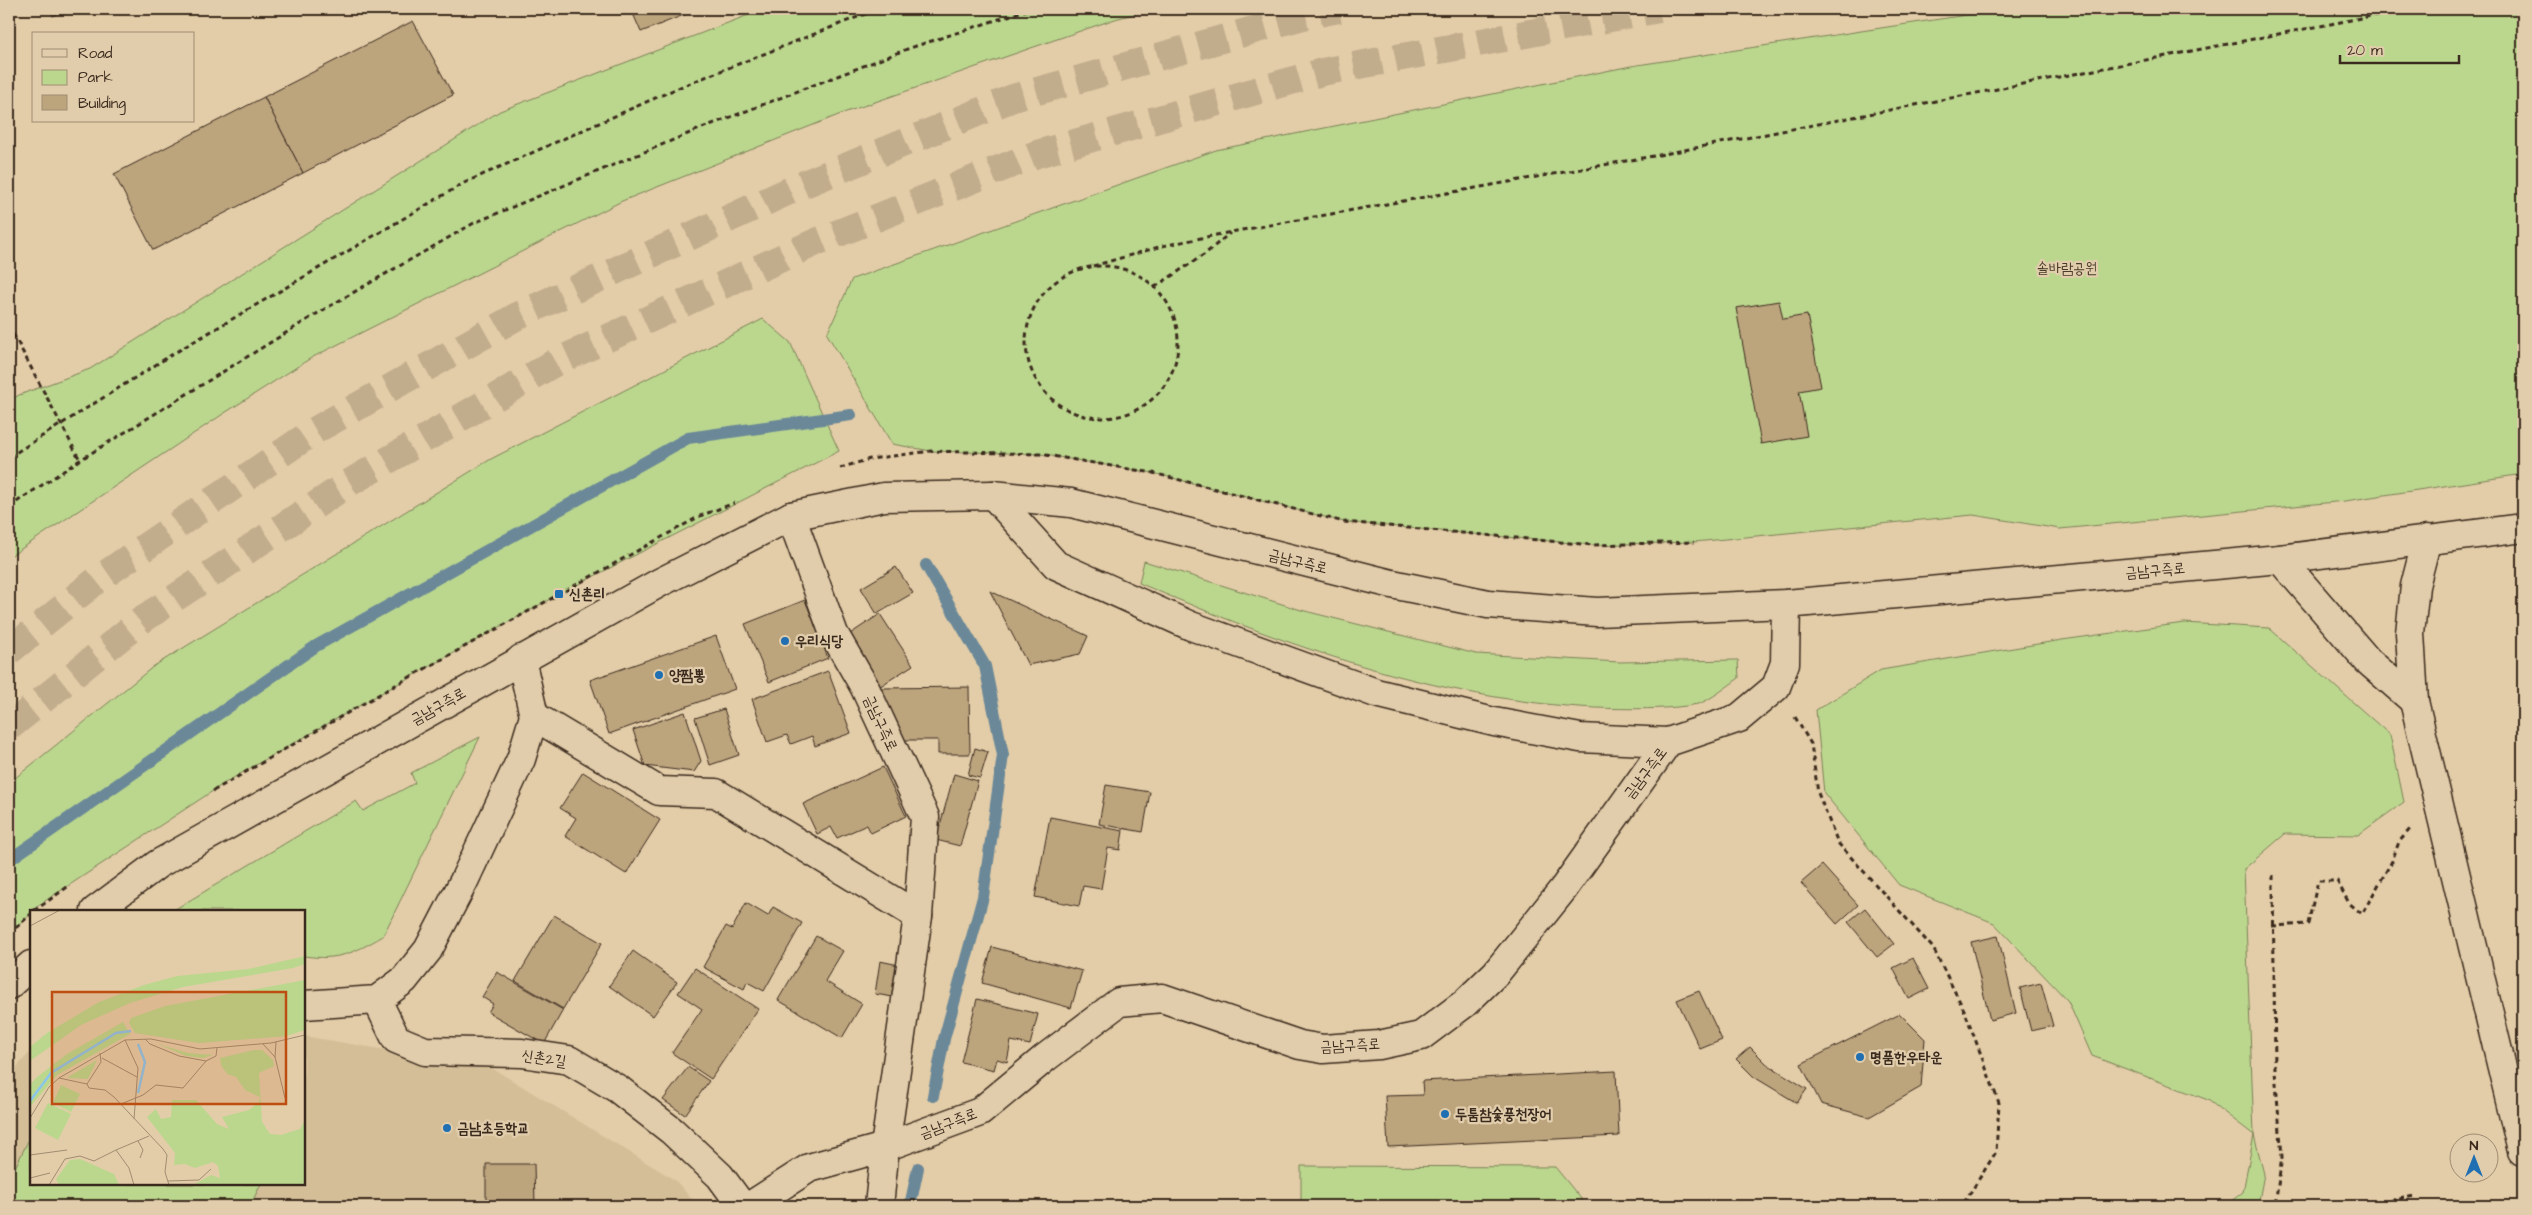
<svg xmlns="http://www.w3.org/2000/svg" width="2532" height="1215" viewBox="0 0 2532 1215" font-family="'Architects Daughter','Poor Story',sans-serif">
<rect width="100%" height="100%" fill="#e3cda8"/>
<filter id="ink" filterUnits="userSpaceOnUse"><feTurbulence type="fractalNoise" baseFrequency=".02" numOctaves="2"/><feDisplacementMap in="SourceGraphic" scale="10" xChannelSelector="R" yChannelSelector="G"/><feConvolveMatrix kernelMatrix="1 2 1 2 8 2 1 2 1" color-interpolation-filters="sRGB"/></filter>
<g filter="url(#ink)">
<polygon fill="#d4be98" points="304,1036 492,1068 675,1180 698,1206 9,1206 9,1076 31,1051 31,1184 304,1184"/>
<g fill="#bbd78e" stroke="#7b8056">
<polygon points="764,9 1153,9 1115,19 846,112 622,201 311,358 223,414 9,557 9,401 19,395 90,369 500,111"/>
<polygon points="2006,9 2523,9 2523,474 2345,501 2060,529 1973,515 1694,542 1592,545 1344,522 1153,473 1040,454 931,451 892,444 827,334 852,279 1216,150 1631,66"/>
<polygon points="763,319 790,342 839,451 559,594 385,691 228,781 45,901 31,911 31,914 9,934 9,783 154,666 491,459"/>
<path d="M1144,561L1301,610L1476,654L1619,662L1738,660L1739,678C1729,685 1709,701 1698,704C1670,710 1625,709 1596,708C1436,700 1284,645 1139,583Z"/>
<polygon points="2184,623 2269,628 2390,735 2404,802 2358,835 2285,834 2244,869 2254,1135 2264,1174 2258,1206 2225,1206 2243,1192 2254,1135 2208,1100 2092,1056 2068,1001 1994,923 1899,885 1824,793 1816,710 1881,670 2062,640"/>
<path d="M480,737L383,936C354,953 338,961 304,956V911H172L356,801L363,811L415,783L411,773Z"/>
<polygon points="31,1135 31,1184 261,1184 250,1206 22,1206 9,1200 9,1180"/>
<polygon points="1301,1166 1555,1167 1587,1206 1301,1206"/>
</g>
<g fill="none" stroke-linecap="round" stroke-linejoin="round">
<g stroke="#6b8898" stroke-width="12">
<polyline points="926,565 985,666 1003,755 983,897 944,1039 933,1096"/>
<polyline points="9,860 316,646 688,438 851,415"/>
<polyline points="910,1206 918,1168"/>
</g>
</g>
<g fill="#bca47d" stroke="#3b2a1e">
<polygon points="49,9 67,9 53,16"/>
<polygon points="631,9 699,9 641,32"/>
<polygon points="413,21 453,95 303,173 264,97"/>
<polygon points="264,97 303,173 153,250 114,174"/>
<polygon points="1779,301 1783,319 1807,315 1821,387 1799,391 1807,436 1761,444 1736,308"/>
<polygon points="896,567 913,593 877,614 861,588"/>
<polygon points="990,591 1088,636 1080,654 1028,665"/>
<polygon points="805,600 828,658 769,682 745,624"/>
<polygon points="880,614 913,665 879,687 847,636"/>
<polygon points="716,636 735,689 609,734 590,680"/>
<polygon points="828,671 851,733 815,746 812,736 791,744 787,735 767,742 752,699"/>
<polygon points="969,687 970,754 938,754 938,740 896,740 880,688"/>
<polygon points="724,709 739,755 710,765 695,718"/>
<polygon points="685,712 701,761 694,772 645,766 633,730"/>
<polygon points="975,748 988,752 980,778 968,775"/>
<polygon points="883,767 906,816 871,833 867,825 837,838 831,827 817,834 803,804"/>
<polygon points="583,772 660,820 626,874 565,836 576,818 560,808"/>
<polygon points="954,774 978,781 960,846 936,840"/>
<polygon points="1106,785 1150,792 1143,832 1099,824"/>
<polygon points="1050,817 1123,831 1120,850 1108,848 1101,889 1083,886 1079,906 1035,897"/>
<polygon points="1822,865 1858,905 1837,924 1801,883"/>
<polygon points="746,903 768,916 773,907 802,923 764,991 747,982 744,989 703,967 726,926 732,929"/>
<polygon points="1865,908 1894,944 1877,957 1848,922"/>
<polygon points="554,915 602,943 563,1009 515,981"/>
<polygon points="816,936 843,951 825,981 862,1004 842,1038 778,1000"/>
<polygon points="1998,936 2016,1013 1990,1020 1971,942"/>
<polygon points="992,947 1082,971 1071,1008 982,983"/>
<polygon points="633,951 677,982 653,1016 609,986"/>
<polygon points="1913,958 1929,989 1909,999 1893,968"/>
<polygon points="880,961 899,965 893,997 875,994"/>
<polygon points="695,968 758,1009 711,1079 672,1053 702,1009 678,993"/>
<polygon points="497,972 563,1010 544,1044 488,1012 493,1004 482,997"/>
<polygon points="2041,983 2053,1026 2031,1031 2020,988"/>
<polygon points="1699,991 1722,1040 1700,1049 1677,1000"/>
<polygon points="977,999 1038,1014 1030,1045 1011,1041 1007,1062 997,1059 994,1070 961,1062"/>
<polygon points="1900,1014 1925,1039 1921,1087 1869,1117 1821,1104 1801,1064"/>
<polygon points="1750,1047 1767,1064 1807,1089 1797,1103 1754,1077 1736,1059"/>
<polygon points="688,1067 709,1081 685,1115 663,1100"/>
<polygon points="1616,1071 1619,1136 1388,1147 1385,1096 1423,1095 1422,1081"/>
<polygon points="486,1164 534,1164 535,1206 486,1206"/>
</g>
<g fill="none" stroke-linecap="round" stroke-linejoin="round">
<g stroke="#c1ac8c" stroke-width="28" stroke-dasharray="28 14" stroke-linecap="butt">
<polyline points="9,651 97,580 314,431 521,314 802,185 1013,98 1303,16 1339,9"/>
<polyline points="9,727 143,619 349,483 556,362 816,242 1037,154 1322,72 1659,9"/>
</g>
<g stroke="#3b2a1e" stroke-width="31">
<g id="minor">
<polyline points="993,495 1056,565 1191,626 1376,693 1494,722 1580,738 1668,742"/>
<polyline points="791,516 834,634 864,686 925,817 918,916 885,1147 879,1206"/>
<polyline points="2280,559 2368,661 2414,701 2410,633 2415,586 2427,539"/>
<polyline points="2414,701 2522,1151"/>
<polyline points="534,716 659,791 716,793 918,916"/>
<polyline points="377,1000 396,1039 425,1051 522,1053 569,1060 618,1089 672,1131 720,1176 742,1206"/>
<polyline points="304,1005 377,1000 404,980 428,950 464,881 521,759 534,716 521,659"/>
<polyline points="750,1206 809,1168 885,1147 980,1112 1045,1058 1119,1002 1162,998 1300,1045 1323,1049 1379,1045 1421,1036 1465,1003 1496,973 1564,888 1668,742 1739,718 1776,687 1785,663 1786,604"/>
</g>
</g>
<g stroke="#3b2a1e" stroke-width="31">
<g id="major">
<polyline points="95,911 158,864 659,583 791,516 884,497 993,495 1071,503 1392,584 1488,604 1597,612 1786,604 2280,559 2523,528"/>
<polyline points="9,985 31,965"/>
</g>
</g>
<g stroke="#3b2a1e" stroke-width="3" stroke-dasharray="5 4" stroke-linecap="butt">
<circle cx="1102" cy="342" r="76"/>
<polyline points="1093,266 1162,246 1231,232 1659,155 2407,9"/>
<polyline points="1155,287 1205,254 1230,233"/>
<polyline points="9,326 80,460"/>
<polyline points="9,457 176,352 464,183 680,87 878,9"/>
<polyline points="840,468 870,459 931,451 1040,454 1153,473 1344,522 1592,545 1694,542"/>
<polyline points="9,507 80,460 323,310 474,223 702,128 910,48 1030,9"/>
<polyline points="1795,717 1811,744 1818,793 1838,843 1933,948 1965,1012 1999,1103 1996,1152 1962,1206"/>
<polyline points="213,791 385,691 700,516 734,503"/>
<polyline points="2273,875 2275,1071 2282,1157 2275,1206"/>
<polyline points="34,911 70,885"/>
<polyline points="2272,926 2308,924 2318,881 2337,881 2349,903 2362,914 2392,861 2399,842 2410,829"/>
<polyline points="9,934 31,914"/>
<polyline points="2364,1206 2414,1196"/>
</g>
<use href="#minor" stroke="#e1cdab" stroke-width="28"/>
<use href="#major" stroke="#e1cdab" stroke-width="28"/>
</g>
</g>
<g fill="#1f6fb2" stroke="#e1cdab" stroke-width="2">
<rect x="554" y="589" width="10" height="10" rx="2.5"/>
<circle cx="785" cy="641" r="5"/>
<circle cx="659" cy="675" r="5"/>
<circle cx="1860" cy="1057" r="5"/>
<circle cx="1445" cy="1114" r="5"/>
<circle cx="447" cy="1128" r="5"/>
</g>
<g text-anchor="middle" stroke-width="4.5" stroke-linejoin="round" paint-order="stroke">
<g font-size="15" fill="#483b29" stroke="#e1cdab">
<text x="2067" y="273">솔바람공원</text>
</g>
<g font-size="15" fill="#3b2a1e" stroke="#e1cdab">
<text transform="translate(1298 561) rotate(14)" y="5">금남구즉로</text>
<text transform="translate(2155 570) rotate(-5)" y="5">금남구즉로</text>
<text transform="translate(438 706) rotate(-29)" y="5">금남구즉로</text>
<text transform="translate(881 723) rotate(65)" y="5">금남구즉로</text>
<text transform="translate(1645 773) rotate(-53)" y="5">금남구즉로</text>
<text transform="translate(1350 1045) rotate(-3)" y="5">금남구즉로</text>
<text transform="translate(544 1058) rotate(9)" y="5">신촌2길</text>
<text transform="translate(948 1123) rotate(-21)" y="5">금남구즉로</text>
</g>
<g font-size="15" font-weight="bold" fill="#3b2a1e" stroke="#e1cdab" text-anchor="start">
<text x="569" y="599">신촌리</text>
<text x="795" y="646">우리식당</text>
<text x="669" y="680">양짬뽕</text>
<text x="1870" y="1062">명품한우타운</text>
<text x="1455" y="1119">두툼참숯풍천장어</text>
<text x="457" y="1133">금남초등학교</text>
</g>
</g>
<g transform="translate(30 910)">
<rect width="275" height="275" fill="#e3cda8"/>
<path d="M275,46V54L263,58L153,77L100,93L51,115L0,151V137L17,123L69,92L114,75L147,66L218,59ZM275,70V120L257,126L169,133L105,123L99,113L101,108L135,96ZM93,112L100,124L27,165L0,197V175L7,167L37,144ZM128,134L158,143L183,145L173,148L156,146ZM224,140H232L243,150L244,156L229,163L232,212L240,224L251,225L270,219L275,210V275H163L181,265L190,268L188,256L183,252L165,258L155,254L144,255L145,243L117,207L126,199L131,209L141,207L142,190H166L187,214L199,219L192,207L219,200L229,192L230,187L215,180L206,167L197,164L191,155L190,148ZM67,150L58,169L38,168V167ZM31,175L50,184L41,202L23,193ZM18,193L41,204L28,230L5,218ZM50,249L84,264L89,275H29L26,269L40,250Z" fill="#bbd78e"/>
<path fill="none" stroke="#8bc6ea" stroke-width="2.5" d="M108,134L115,152L108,183M0,191L21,163L86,123L101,121"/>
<path fill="none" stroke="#a08c71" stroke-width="1" d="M0,16L30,0M115,129L120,134L149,146L176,151M95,130L108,158L104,209M233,134L245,147L246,132M245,147L255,188M72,148L107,167M29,168L57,174L71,152L70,143M57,174L59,178L75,180L84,187L133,239L137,245L135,262L139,275M91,194L113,185L126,175L153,178L176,151L186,146L187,138M0,208L19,177L29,168L95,130L121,129L170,139L241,133L275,125M108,231L113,240L110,248M86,240L119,226M0,245L37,240M0,268L20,263M138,271L169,270L181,259M19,275L35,249L50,246L64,251L86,240L99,258L104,275"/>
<path fill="#bd4d10" fill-opacity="0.15" stroke="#bd4d10" stroke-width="2.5" d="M22,82H256V194H22Z"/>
<rect width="275" height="275" fill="none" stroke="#3b2a1e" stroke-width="2.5"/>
</g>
<rect width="2532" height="1215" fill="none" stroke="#e1cdab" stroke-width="30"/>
<rect x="15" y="15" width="2502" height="1185" fill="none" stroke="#3b2a1e" stroke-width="2" filter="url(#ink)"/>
<rect x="32" y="32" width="162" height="90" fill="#e1cdab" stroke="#9f8c73"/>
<rect x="42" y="49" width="25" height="8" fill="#e1cdab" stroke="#9f8c73"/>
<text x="78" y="58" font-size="15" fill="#3b2a1e">Road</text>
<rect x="42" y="70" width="25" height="15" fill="#bbd78e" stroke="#9f8c73"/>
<text x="78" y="82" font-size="15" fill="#3b2a1e">Park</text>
<rect x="42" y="95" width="25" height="15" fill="#bca47d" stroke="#9f8c73"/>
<text x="78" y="108" font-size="15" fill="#3b2a1e">Building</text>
<g transform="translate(2474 1158)"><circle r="24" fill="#e1cdab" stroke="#9f8c73"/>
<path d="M0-4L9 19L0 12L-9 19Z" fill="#1f6fb2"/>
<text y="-8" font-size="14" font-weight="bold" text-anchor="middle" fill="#3b2a1e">N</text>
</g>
<path d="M2340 55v8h119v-8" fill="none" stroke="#3b2a1e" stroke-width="2.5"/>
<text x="2347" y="55" font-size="15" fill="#3b2a1e" stroke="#e1cdab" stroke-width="4" paint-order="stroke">20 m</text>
</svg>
